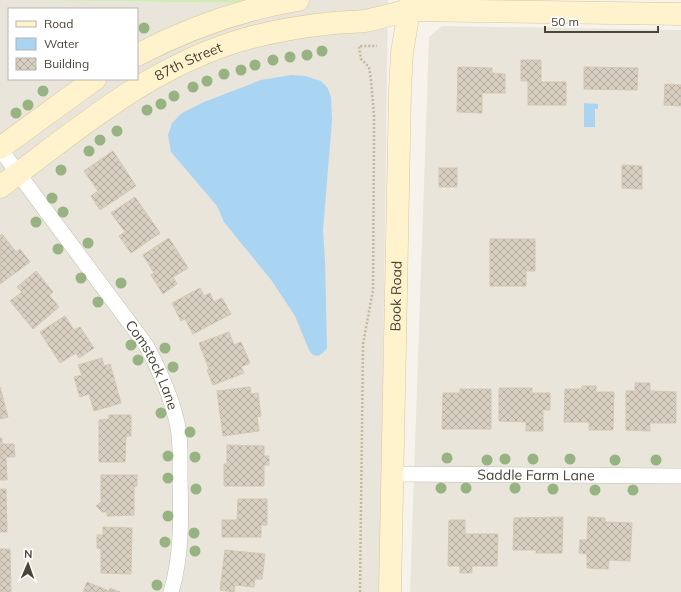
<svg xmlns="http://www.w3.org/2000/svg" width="681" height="592" viewBox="0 0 681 592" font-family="Mulish,sans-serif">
<defs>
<pattern id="grass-tufts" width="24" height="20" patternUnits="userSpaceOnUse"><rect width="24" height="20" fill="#d2eab5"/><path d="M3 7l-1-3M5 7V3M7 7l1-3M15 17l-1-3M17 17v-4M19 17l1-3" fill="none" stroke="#b6ca9c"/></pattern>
<pattern id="building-cross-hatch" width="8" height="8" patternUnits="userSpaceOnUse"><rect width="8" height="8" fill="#d8cfc1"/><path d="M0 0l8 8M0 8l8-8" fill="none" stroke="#b1aa9e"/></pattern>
</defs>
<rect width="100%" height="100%" fill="#f6f3ec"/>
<g fill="#eae5da" fill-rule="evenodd">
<path d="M0,0L248,3L260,0H388L380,592H0ZM9,9H137V79H9Z"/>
<polygon points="442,26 681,30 681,592 410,592 429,37"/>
</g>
<polygon fill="url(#grass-tufts)" points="16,0 260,0 248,3"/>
<g fill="#a9d4f2">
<polygon points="291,75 305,76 321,81 327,87 331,97 332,120 323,230 325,261 327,348 323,353 318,356 313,355 309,350 295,316 272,281 224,222 217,206 171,152 168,135 172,123 182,113 204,102 261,80"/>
<polygon points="584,103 598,104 598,109 595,109 595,127 584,127"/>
</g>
<g fill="url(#building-cross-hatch)" stroke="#d3c7b4">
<polygon points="521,60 541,60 541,82 566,82 566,105 528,105 528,81 521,81"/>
<polygon points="458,67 492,68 492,73 505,74 505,93 482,93 482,113 457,112"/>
<polygon points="584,67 638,68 637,90 584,89"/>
<polygon points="665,84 681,85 681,106 664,105"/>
<polygon points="113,151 136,186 100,210 91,196 98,191 84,171"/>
<polygon points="622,165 642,166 642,189 622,188"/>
<rect x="439" y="168" width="18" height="19"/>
<polygon points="135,197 160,233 131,253 119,236 125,232 111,213"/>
<polygon points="2,234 16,252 20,249 30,262 0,284 0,236"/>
<polygon points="169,238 188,268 173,277 177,284 163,294 151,275 154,273 143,255"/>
<polygon points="490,239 535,239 535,271 526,271 526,286 490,286"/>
<polygon points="36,271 53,292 49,295 59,307 33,329 10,301 22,292 17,287"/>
<polygon points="200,288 204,296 210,293 214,302 222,298 231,314 193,334 185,319 181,321 172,303"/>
<polygon points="65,316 74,330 80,327 94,348 79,358 76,353 60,363 40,332"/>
<polygon points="229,332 234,345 241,342 250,363 241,367 244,373 213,385 207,370 209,369 199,343"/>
<polygon points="102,358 104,366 110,364 121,403 94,411 89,394 80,397 74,377 82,375 78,365"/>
<polygon points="635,383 650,383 650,391 676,392 676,423 650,423 650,431 626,430 626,391 635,391"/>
<polygon points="582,386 596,386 596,392 614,392 613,430 589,430 589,422 564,422 565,389 582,389"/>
<polygon points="0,387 8,417 0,419"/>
<polygon points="250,387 251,394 258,393 261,416 257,417 259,431 223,436 217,391"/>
<polygon points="499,388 532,388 532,393 550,393 550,410 543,410 543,431 526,431 526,422 499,421"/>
<polygon points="460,389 491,389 491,429 442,429 443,393 460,393"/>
<polygon points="109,415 131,415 131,436 126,436 125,462 99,462 99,420 109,419"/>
<polygon points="0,438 2,438 2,444 14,444 15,457 6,457 7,480 0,480"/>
<polygon points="227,445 264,446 264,456 269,456 269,465 264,465 264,486 224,486 224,464 227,464"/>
<polygon points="101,475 137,475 137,486 134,487 134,515 107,516 107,512 102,512 96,506 101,502"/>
<polygon points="0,489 6,489 7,532 0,532"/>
<polygon points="238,499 267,499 267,525 261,525 261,537 222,537 222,520 237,520"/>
<polygon points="563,517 562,553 536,553 536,550 513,550 514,518"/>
<polygon points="588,517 605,518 605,522 632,523 630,561 609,560 608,569 587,568 587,554 579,553 580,540 587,540"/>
<polygon points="449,520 465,520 465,534 498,534 497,566 472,566 472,573 460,573 460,566 448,566"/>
<polygon points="103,527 132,528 131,574 101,573 101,549 97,548 97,535 103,535"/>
<polygon points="0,549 10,549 11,592 0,592"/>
<polygon points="225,550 265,554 262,579 255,579 254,587 235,585 234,592 220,590"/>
<polygon points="87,582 109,591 110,588 120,592 83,592"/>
</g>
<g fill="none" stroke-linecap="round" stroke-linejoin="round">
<g stroke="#c2bbae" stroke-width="16">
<g id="street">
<path id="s1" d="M0,149L146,345C160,371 172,398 178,427C181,444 180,462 180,479C181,517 182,556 171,592"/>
<path id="s2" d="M392,474L681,476"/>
</g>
</g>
<g stroke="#d6c79b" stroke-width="23">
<g id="secondary">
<path d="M137,55C187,29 242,9 298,0"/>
<polyline points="0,148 95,79"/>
<path id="s3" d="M0,187C78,129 150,66 245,39C274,31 304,26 334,23C344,22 355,22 365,21C379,18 394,14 409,10L681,14"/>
<path id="s4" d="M390,592L400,91L402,52L411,0"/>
</g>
</g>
<polyline stroke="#c4b79f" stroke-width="2.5" stroke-dasharray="2 2" stroke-linecap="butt" points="360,592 363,344 373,290 374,145 374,115 371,80 369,67 361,59 359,46 377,46"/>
<use href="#street" stroke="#fff" stroke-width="15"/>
<use href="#secondary" stroke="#fff3cd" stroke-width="22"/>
</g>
<g fill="#97b381">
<circle cx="144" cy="28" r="5.5"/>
<circle cx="322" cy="51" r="5.5"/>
<circle cx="307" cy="55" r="5.5"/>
<circle cx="290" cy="57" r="5.5"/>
<circle cx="273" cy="60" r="5.5"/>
<circle cx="255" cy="65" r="5.5"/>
<circle cx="241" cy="70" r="5.5"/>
<circle cx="224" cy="74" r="5.5"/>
<circle cx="207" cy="81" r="5.5"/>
<circle cx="193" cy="87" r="5.5"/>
<circle cx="43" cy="91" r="5.5"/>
<circle cx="174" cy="96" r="5.5"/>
<circle cx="161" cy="104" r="5.5"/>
<circle cx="28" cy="105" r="5.5"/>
<circle cx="147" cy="110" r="5.5"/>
<circle cx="16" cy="113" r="5.5"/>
<circle cx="117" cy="131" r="5.5"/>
<circle cx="100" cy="140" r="5.5"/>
<circle cx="89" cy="151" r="5.5"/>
<circle cx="61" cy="170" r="5.5"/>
<circle cx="52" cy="198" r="5.5"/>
<circle cx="63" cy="212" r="5.5"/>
<circle cx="36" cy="222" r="5.5"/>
<circle cx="88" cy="243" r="5.5"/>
<circle cx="58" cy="249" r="5.5"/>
<circle cx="81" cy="278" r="5.5"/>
<circle cx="121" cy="283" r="5.5"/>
<circle cx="98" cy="302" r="5.5"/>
<circle cx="131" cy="345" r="5.5"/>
<circle cx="165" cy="348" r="5.5"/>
<circle cx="138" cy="360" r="5.5"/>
<circle cx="173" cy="367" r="5.5"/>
<circle cx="161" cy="413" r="5.5"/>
<circle cx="190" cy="432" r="5.5"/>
<circle cx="168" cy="456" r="5.5"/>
<circle cx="195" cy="457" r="5.5"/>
<circle cx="447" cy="458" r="5.5"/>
<circle cx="505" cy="459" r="5.5"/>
<circle cx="533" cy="459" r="5.5"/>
<circle cx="570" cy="459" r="5.5"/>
<circle cx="487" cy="460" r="5.5"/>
<circle cx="615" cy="460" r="5.5"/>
<circle cx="656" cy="460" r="5.5"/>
<circle cx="168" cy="478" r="5.5"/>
<circle cx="441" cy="488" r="5.5"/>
<circle cx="466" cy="488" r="5.5"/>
<circle cx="515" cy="488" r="5.5"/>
<circle cx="196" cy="489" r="5.5"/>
<circle cx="553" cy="489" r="5.5"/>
<circle cx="595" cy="490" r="5.5"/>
<circle cx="633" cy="490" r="5.5"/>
<circle cx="168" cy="516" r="5.5"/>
<circle cx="194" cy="533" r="5.5"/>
<circle cx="165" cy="542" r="5.5"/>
<circle cx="195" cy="551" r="5.5"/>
<circle cx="157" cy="585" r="5.5"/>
</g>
<g text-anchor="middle" stroke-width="3.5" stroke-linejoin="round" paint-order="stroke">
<g font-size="14" fill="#4b4439" stroke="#fff">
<text dy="5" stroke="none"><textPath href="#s3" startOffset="227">87th Street</textPath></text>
<text dy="5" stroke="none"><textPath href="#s4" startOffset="296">Book Road</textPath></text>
<text dy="5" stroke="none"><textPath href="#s1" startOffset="265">Comstock Lane</textPath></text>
<text dy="5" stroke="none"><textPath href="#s2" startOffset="144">Saddle Farm Lane</textPath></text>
</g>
</g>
<rect x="8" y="8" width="130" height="72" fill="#ffffff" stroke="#b7b4b0"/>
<rect x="16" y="21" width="20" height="6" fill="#fff3cd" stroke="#b7b4b0"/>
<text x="44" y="28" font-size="12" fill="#4b4439">Road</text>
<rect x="16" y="38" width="20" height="12" fill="#a9d4f2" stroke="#b7b4b0"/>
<text x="44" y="48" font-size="12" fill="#4b4439">Water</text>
<rect x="16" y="58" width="20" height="12" fill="url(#building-cross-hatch)" stroke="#b7b4b0"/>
<text x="44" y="68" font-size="12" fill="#4b4439">Building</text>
<g transform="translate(28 564) rotate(2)" stroke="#ffffff" stroke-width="3" paint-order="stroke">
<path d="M0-3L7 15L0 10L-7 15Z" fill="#4b4439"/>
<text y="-6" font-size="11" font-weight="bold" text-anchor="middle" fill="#4b4439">N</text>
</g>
<path d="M545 26v6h113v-6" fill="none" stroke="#4b4439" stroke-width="2"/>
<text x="551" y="26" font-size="12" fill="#4b4439" stroke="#ffffff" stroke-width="3" paint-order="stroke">50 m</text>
</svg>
